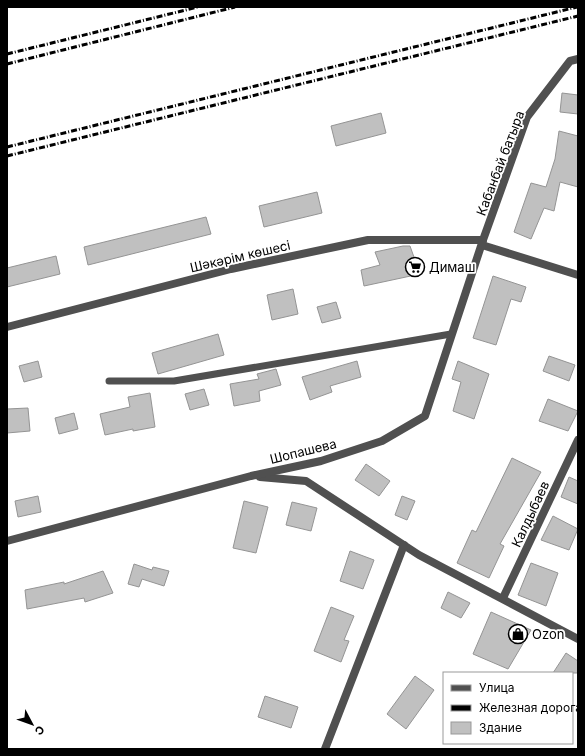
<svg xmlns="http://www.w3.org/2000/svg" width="585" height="756" viewBox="0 0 585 756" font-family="Inter,sans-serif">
<rect width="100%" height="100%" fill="#fff"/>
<g fill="#c0c0c0" stroke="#949494">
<polygon points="562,93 578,95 578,114 560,112"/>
<polygon points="381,113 386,133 336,146 331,126"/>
<polygon points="559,131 578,136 578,187 560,182 554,211 544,208 531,239 514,232 531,183 546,187 555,159"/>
<polygon points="317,192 322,213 264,227 259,206"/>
<polygon points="206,217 211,234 88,265 84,247"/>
<polygon points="403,246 410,246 420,274 364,286 361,270 380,265 375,252"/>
<polygon points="56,256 60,274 7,287 7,268"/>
<polygon points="493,276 526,287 521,302 511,299 496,345 473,338"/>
<polygon points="293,289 298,314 272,320 267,295"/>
<polygon points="336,302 341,318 322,323 317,307"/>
<polygon points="218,334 224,355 158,374 152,353"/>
<polygon points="549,356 575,365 569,381 543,371"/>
<polygon points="38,361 42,377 24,382 19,366"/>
<polygon points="357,361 361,377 330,386 332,392 310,400 302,377"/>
<polygon points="458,361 489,374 474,419 453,411 461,382 452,379"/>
<polygon points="276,369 281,385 259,391 260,401 234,406 230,384 259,379 257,374"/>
<polygon points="204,389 209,405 190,410 185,394"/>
<polygon points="150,393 155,427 133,431 133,429 105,435 100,414 130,407 128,397"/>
<polygon points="548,399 578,411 568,431 539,421"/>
<polygon points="28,408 30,431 7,433 7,409"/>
<polygon points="74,413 78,429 59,434 55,418"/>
<polygon points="512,458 541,472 500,544 504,546 489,578 457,563 472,530 476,532"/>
<polygon points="366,464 390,481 379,496 355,480"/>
<polygon points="569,477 578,481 578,504 561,497"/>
<polygon points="38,496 41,512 18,517 15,501"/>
<polygon points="402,496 415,501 407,520 395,515"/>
<polygon points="244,501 268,507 256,553 233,548"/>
<polygon points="292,502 317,508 311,531 286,525"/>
<polygon points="553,516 578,529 569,550 541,540"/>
<polygon points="350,551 374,560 363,589 340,581"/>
<polygon points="531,563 558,573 546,606 518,595"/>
<polygon points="134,564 152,570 153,567 169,571 164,586 142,579 139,587 128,584"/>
<polygon points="103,571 113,593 85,602 84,598 27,609 25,590 64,582 64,584"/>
<polygon points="448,592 470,603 461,618 441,608"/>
<polygon points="331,607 354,616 344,640 349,641 341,662 314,651"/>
<polygon points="491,612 531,630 508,669 473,654"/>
<polygon points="566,653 578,661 578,673 553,673"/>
<polygon points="415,676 434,690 406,729 387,714"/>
<polygon points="265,696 298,707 291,728 258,717"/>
</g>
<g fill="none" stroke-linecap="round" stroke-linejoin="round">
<polyline stroke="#505050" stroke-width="7" points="109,381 174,381 451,334"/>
<g stroke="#505050" stroke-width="8">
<polyline points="482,245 578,275"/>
<polyline points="7,327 231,269 368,240 483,240"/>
<polyline points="260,477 306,481 419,555 578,639"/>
<polyline points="7,541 251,476 321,461 382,441 425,416 483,240 527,117 570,61 578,59"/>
<polyline points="503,598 578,440"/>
<polyline points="325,749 404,545"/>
</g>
<g stroke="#000" stroke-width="3" stroke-dasharray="6 2 1 2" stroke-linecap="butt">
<polyline points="7,54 198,7"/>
<polyline points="7,64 235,7"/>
<polyline points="7,147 577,7"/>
<polyline points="7,156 578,16"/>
</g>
</g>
<defs>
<g id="supermarket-ring" transform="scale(1)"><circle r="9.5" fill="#fff" stroke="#000" stroke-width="1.5"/><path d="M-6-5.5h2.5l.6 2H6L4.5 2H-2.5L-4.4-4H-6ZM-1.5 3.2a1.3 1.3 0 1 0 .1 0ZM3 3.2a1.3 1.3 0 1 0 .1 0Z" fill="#000"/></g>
<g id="shop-ring" transform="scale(1)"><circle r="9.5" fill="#fff" stroke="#000" stroke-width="1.5"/><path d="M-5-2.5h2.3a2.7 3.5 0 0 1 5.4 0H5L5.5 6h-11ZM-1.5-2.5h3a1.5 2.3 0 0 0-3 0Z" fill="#000"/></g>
</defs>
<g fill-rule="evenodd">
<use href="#supermarket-ring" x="415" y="267"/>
<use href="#shop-ring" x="518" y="634"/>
</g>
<g text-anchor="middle" stroke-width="3.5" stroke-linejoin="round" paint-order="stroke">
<g font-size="13" fill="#000" stroke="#fff">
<text transform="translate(500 163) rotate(-69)" y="5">Кабанбай батыра</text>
<text transform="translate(240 256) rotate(-13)" y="5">Шәкәрім көшесі</text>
<text transform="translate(303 451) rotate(-14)" y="5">Шопашева</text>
<text transform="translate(530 514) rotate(-65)" y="5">Калдыбаев</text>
</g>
<g font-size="13" fill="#000" stroke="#fff" text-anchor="start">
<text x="429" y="272">Димаш</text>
<text x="532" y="639">Ozon</text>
</g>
</g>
<rect width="585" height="756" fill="none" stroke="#000000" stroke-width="16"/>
<rect x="443" y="672" width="130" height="72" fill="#ffffff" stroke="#999999"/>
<rect x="451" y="685" width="20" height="6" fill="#505050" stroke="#999999"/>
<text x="479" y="692" font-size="12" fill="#000000">Улица</text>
<rect x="451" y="705" width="20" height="6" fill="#000000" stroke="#999999"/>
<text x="479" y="712" font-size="12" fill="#000000">Железная дорога</text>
<rect x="451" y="722" width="20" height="12" fill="#c0c0c0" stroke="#999999"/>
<text x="479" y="732" font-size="12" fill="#000000">Здание</text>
<g transform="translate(32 724) rotate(131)" stroke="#ffffff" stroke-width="3" paint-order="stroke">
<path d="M0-3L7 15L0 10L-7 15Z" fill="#000000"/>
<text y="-6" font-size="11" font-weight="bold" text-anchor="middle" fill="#000000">С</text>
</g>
</svg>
